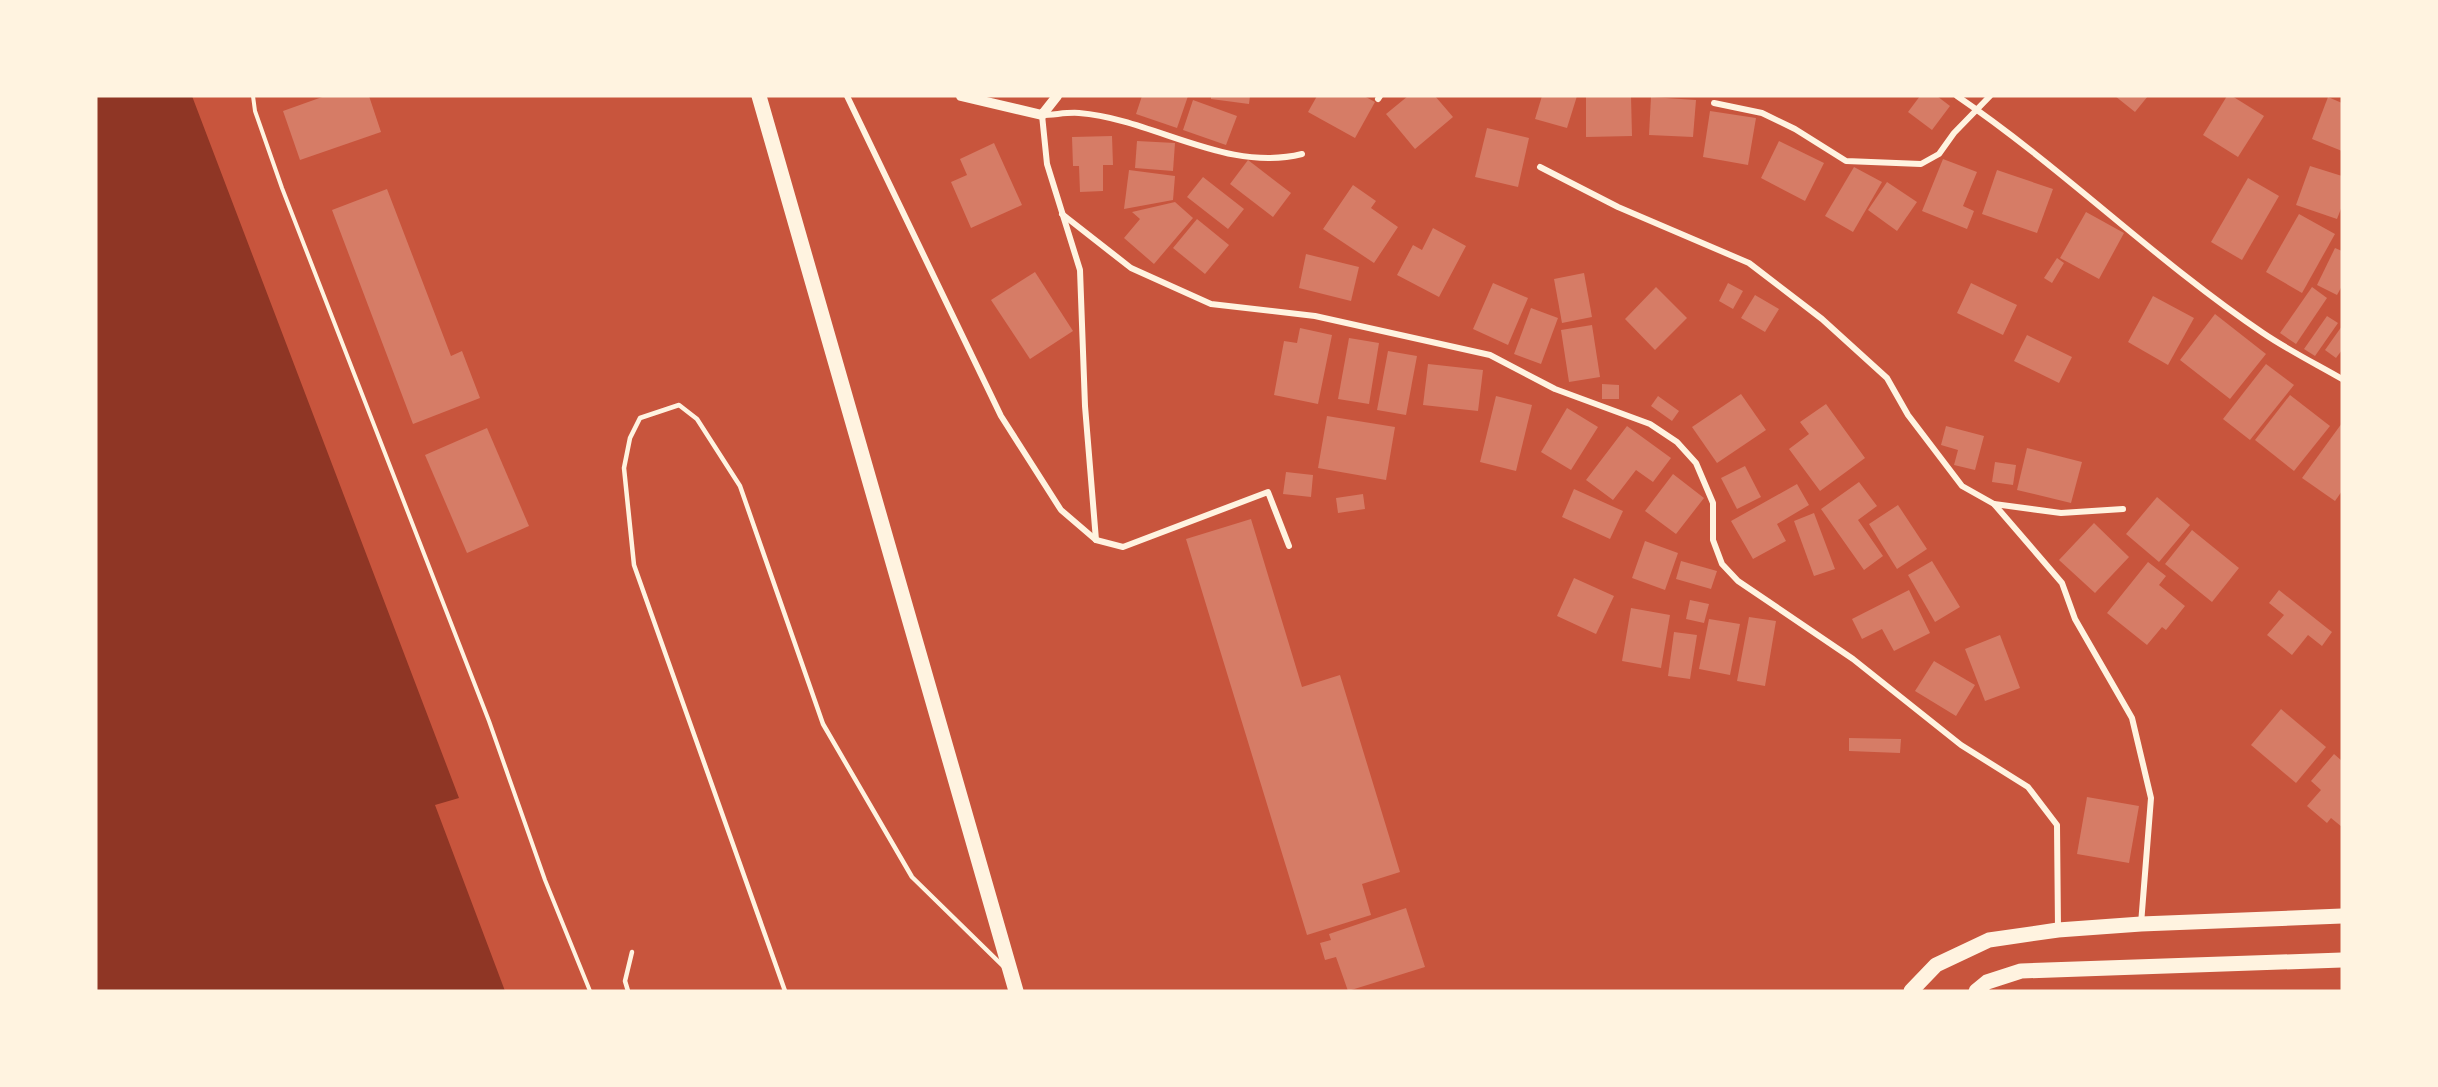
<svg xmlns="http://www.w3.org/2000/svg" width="2438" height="1087" viewBox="0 0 2438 1087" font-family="Overpass,sans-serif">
<rect width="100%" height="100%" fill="#c8553d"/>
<polygon fill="#8f3625" points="96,96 192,96 459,798 435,805 505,991 96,991"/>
<g fill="#d67c66">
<polygon points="325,96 369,96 381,132 300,160 283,111"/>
<polygon points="1142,96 1188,96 1177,128 1136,114"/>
<polygon points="1211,96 1250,96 1249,104 1211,99"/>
<polygon points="1317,96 1364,96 1375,102 1355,138 1308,112"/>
<polygon points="1408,96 1435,96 1453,117 1415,149 1386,114"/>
<polygon points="1542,96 1577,96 1567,128 1535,119"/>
<polygon points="1586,96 1631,96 1632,136 1586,137"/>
<polygon points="1920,96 1937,96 1950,106 1932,130 1908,112"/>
<polygon points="2115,96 2148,96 2135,112"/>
<polygon points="2227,96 2232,96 2264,116 2238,157 2203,135"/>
<polygon points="1651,97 1696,100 1693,137 1649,135"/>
<polygon points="2328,97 2342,103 2342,151 2312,139"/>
<polygon points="1193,100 1237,116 1226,145 1183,130"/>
<polygon points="1710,111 1756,118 1748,165 1703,157"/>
<polygon points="1487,128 1529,138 1518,187 1475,177"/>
<polygon points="1112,136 1113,165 1103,165 1103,191 1080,192 1079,166 1073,166 1072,137"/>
<polygon points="1137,141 1175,143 1173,171 1135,168"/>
<polygon points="1779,141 1824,163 1805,201 1761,178"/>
<polygon points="994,143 1022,205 971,228 951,182 967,175 960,159"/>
<polygon points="1943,159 1977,172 1963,206 1974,211 1967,229 1922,211"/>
<polygon points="1248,160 1291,193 1273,217 1230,184"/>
<polygon points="2310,166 2342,176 2342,206 2337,219 2296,205"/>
<polygon points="1854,167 1882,182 1853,232 1825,216"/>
<polygon points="1129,170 1175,176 1173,200 1124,209"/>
<polygon points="1997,170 2053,189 2037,233 1982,214"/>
<polygon points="1203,177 1244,209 1228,229 1187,197"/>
<polygon points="2248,178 2279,196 2242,260 2211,242"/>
<polygon points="1887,182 1917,202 1897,231 1868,210"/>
<polygon points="1353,185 1376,201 1371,208 1398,227 1374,263 1323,229"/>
<polygon points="387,189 451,356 462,351 480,398 413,424 332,210"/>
<polygon points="1175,202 1193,218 1154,264 1124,238 1140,219 1132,212"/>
<polygon points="2086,212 2124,233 2099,279 2060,258"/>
<polygon points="2299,214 2335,234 2302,293 2266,272"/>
<polygon points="1197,219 1229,245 1205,274 1173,248"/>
<polygon points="1433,228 1466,246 1439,297 1397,275 1413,245 1422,250"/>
<polygon points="2335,248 2342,251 2342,286 2337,295 2317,285"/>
<polygon points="1306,254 1359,267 1351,301 1299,288"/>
<polygon points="2057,258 2064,263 2052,283 2044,278"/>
<polygon points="1035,272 1073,331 1030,359 991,300"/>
<polygon points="1584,273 1592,317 1562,323 1554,279"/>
<polygon points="1493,283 1528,298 1508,345 1473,329"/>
<polygon points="1728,283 1743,291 1733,309 1719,301"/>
<polygon points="1971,283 2017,305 2003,335 1957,313"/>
<polygon points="1656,287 1687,318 1655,350 1625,319"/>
<polygon points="2312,287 2327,298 2296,344 2280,333"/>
<polygon points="1755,295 1779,309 1765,332 1741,318"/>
<polygon points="2153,296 2194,318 2168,365 2128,342"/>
<polygon points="1531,308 1558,318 1541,364 1514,354"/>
<polygon points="2215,314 2266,354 2230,399 2180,360"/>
<polygon points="2327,316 2338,323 2315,356 2304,349"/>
<polygon points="1592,325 1600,377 1569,382 1561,330"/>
<polygon points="2342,326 2342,350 2336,358 2325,350"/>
<polygon points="1300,328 1332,335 1318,404 1274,395 1284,341 1297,343"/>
<polygon points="2027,335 2072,357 2059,383 2014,361"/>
<polygon points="1349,338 1379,343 1369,404 1338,399"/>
<polygon points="1388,351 1417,356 1406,415 1377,410"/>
<polygon points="1428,364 1483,370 1478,411 1423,405"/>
<polygon points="2266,364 2294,385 2250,440 2223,419"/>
<polygon points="1602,384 1619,385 1619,399 1602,399"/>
<polygon points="1741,394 1766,430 1717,463 1692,427"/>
<polygon points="2290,395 2330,426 2294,471 2255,440"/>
<polygon points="1496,396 1532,405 1516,471 1480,462"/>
<polygon points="1658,396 1679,411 1672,421 1651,406"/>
<polygon points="1826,404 1865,458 1820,491 1789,449 1809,434 1800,422"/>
<polygon points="1567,408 1598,427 1571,470 1541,452"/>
<polygon points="1327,416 1395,427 1386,480 1318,468"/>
<polygon points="2342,423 2342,491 2335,501 2302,478"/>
<polygon points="1627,426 1671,458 1653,482 1636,470 1613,500 1586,480"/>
<polygon points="1946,426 1984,436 1975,470 1954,465 1958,450 1941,445"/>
<polygon points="487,428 529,526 467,553 425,455"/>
<polygon points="2027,448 2082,462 2071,503 2017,490"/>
<polygon points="1995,462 2016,465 2013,485 1992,482"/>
<polygon points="1745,466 1761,497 1737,509 1721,478"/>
<polygon points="1286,472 1313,475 1311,497 1283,494"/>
<polygon points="1673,474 1704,498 1676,534 1645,511"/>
<polygon points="1859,482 1877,506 1858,520 1883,556 1864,570 1821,509"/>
<polygon points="1797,484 1809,505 1777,524 1786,541 1753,559 1731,521"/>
<polygon points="1574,489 1623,511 1610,539 1562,517"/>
<polygon points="1363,494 1365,509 1338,513 1336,498"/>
<polygon points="2157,497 2190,525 2159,562 2126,534"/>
<polygon points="1898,505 1927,549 1897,569 1869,524"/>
<polygon points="1814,513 1835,569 1814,576 1794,521"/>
<polygon points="1251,519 1302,687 1340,675 1400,872 1362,884 1371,915 1307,935 1186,539"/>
<polygon points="2094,523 2129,557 2095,593 2059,560"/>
<polygon points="2192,530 2239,568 2212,602 2165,564"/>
<polygon points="1645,541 1678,553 1665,590 1632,578"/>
<polygon points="1681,561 1717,571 1711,589 1676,579"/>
<polygon points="1932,561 1960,607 1935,622 1908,575"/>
<polygon points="2148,562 2166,576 2159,585 2185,606 2166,630 2162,627 2147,645 2107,613"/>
<polygon points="1574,578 1614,596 1596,634 1557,616"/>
<polygon points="1909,590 1930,633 1894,651 1882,629 1862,639 1852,619"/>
<polygon points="2279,590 2332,632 2322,646 2308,635 2292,655 2267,635 2284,615 2269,603"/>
<polygon points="1690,600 1709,604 1704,623 1686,619"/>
<polygon points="1631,608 1670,615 1661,668 1622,661"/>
<polygon points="1749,617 1776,621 1765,686 1737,681"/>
<polygon points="1709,619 1740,624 1730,675 1699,669"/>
<polygon points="1674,632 1697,635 1690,679 1668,676"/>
<polygon points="2000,635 2020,688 1985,701 1965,649"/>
<polygon points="1934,661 1975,685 1956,716 1915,691"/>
<polygon points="2281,709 2326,747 2296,783 2251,745"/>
<polygon points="1849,738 1901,739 1900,753 1849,751"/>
<polygon points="2334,754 2342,761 2342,827 2331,818 2327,823 2307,806 2321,790 2311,781"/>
<polygon points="2087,797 2139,806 2129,863 2077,854"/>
<polygon points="1406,908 1425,967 1348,991 1336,957 1325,960 1320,943 1331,940 1329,934"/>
</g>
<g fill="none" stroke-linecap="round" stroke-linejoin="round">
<polyline stroke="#fff3e0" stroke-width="4" points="253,96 255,111 282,188 489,721 545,880 590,991"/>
<g stroke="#fff3e0" stroke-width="4.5">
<polyline points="628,991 625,981 632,952"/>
<polyline points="785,991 634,565 624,468 630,438 640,418 679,405 697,419 740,486 823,724 912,877 1003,966"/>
</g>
<g stroke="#fff3e0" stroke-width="6">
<polyline points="847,96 1001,416 1061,510 1096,540 1123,547 1268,492 1289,546"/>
<path d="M1957,96C2064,169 2156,261 2263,333C2288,350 2316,364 2342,379"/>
<polyline points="1378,99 1380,96"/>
<polyline points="1714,103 1762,113 1795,129 1846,161 1921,164 1939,154 1954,133 1990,96"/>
<polyline points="1540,167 1618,207 1749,263 1822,319 1887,378 1908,415 1962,486 1994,504 2062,583 2075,619 2132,718 2151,798 2141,924"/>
<polyline points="1062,214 1131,268 1211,304 1315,316 1490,355 1555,389 1650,424 1677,442 1696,463 1713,503 1713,540 1722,564 1738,581 1853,659 1961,745 2028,787 2057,825 2058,929"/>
<polyline points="1994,504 2061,513 2123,509"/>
<path d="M1096,540L1085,406L1080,270L1047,164L1042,115C1054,115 1067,112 1079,113C1154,119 1226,173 1302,154"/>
</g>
<polyline stroke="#fff3e0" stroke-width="10" points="961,96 1042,115 1057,96"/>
<g stroke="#fff3e0" stroke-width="15">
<polyline points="759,96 1016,991"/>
<polyline points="1911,991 1936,965 1989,940 2058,930 2141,924 2342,916"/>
<polyline points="1976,991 1987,982 2021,971 2342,960"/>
</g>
</g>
<rect width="2438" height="1087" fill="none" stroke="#fff3e0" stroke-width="195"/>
</svg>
